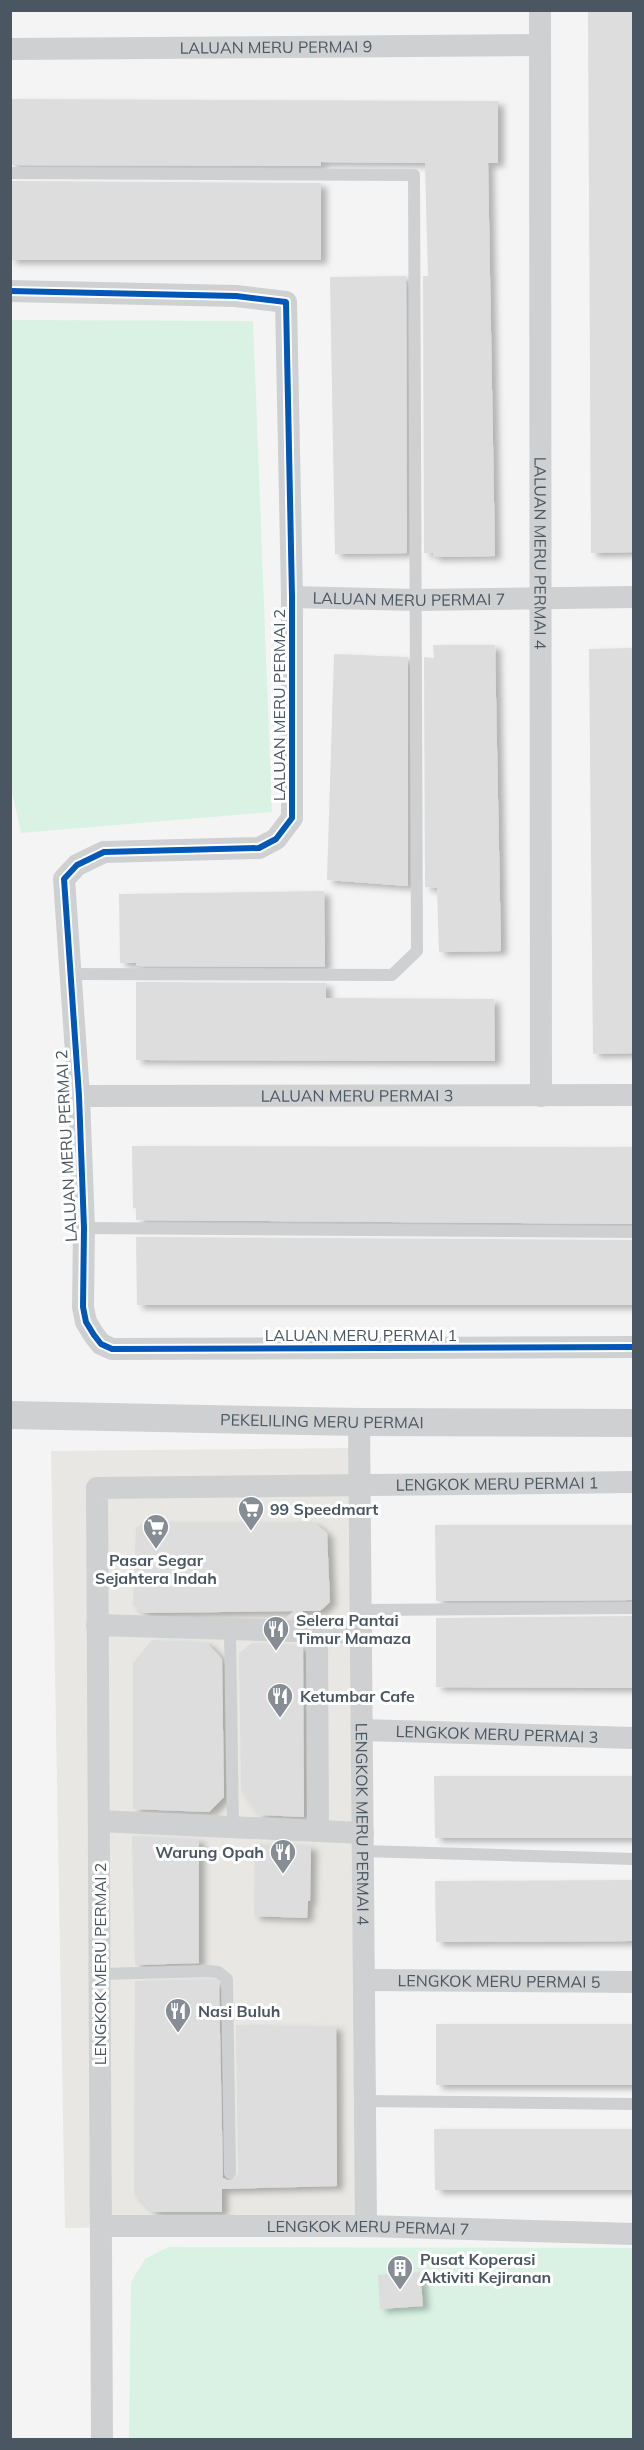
<svg xmlns="http://www.w3.org/2000/svg" width="644" height="2450" viewBox="0 0 644 2450" font-family="Mulish,sans-serif">
<defs>
<filter id="shadow"><feDropShadow dx="6" dy="4" stdDeviation="3" flood-color="#0004"/></filter>
</defs>
<rect width="100%" height="100%" fill="#f4f4f4"/>
<polygon fill="#e8e7e3" points="355,1448 369,2224 65,2228 51,1451"/>
<g fill="#d9f2e3">
<polygon points="10,320 253,321 272,812 21,833 10,782"/>
<polygon points="168,2247 633,2248 633,2439 129,2440 131,2282 145,2259"/>
</g>
<g fill="#ddddde" filter="url(#shadow)">
<polygon points="588,10 633,10 633,552 591,553"/>
<polygon points="10,99 498,101 498,163 488,163 495,556 433,557 433,553 424,553 423,276 428,276 425,163 321,162 321,166 10,165"/>
<polygon points="10,181 321,183 321,260 10,260"/>
<polygon points="406,276 407,553 335,554 330,277"/>
<polygon points="433,645 495,645 501,951 439,952 437,888 425,887 424,657 434,658"/>
<polygon points="633,648 633,1053 593,1054 589,649"/>
<polygon points="334,654 408,657 408,886 327,880"/>
<polygon points="324,891 325,967 136,966 136,963 120,963 119,894"/>
<polygon points="136,982 326,983 326,998 494,999 495,1061 136,1060"/>
<polygon points="132,1146 633,1147 633,1224 136,1220 136,1208 133,1208"/>
<polygon points="136,1237 633,1240 633,1305 137,1305"/>
<polygon points="146,1522 313,1522 327,1533 330,1602 320,1611 303,1611 303,1618 287,1617 294,1611 144,1613 133,1605 136,1527"/>
<polygon points="435,1525 633,1525 633,1600 436,1601"/>
<polygon points="633,1616 633,1688 436,1687 436,1618"/>
<polygon points="152,1640 206,1642 222,1659 224,1797 209,1812 133,1809 133,1663"/>
<polygon points="252,1643 303,1645 304,1817 260,1815 241,1790 239,1653"/>
<polygon points="434,1776 633,1776 633,1838 435,1838"/>
<polygon points="132,1836 199,1839 199,1963 135,1965"/>
<polygon points="282,1843 311,1846 310,1901 308,1901 307,1918 254,1916 255,1844 284,1845"/>
<polygon points="633,1880 633,1941 436,1942 435,1881"/>
<polygon points="209,1979 219,1983 223,2178 227,2180 234,2180 238,2173 236,2025 336,2026 337,2186 222,2189 222,2212 153,2212 134,2193 135,1981"/>
<rect x="436" y="2024" width="197" height="61"/>
<polygon points="434,2129 633,2129 633,2190 435,2190"/>
<polygon points="420,2272 423,2306 380,2309 378,2275"/>
</g>
<g fill="none" stroke-linecap="round" stroke-linejoin="round">
<g stroke="#ced0d2" stroke-width="12">
<polyline points="10,173 414,175 417,951 392,975 69,974"/>
<polyline points="84,1228 634,1232"/>
<polyline points="361,1610 634,1608"/>
<polyline points="230,1629 233,1827"/>
<polyline points="363,1851 634,1859"/>
<polyline points="100,1974 209,1971 218,1972 227,1979 230,2173"/>
<polyline points="364,2101 634,2104"/>
</g>
<g stroke="#ced0d2" stroke-width="22">
<path id="s1" d="M540,10L541,1096"/>
<path id="s2" d="M10,49L539,45"/>
<polyline points="10,291 236,296 286,302 292,597 292,818 276,839 259,848 104,852 77,865 64,879 79,1096 84,1228 83,1307 86,1322 94,1335 101,1344 112,1349 634,1347"/>
<path id="s3" d="M292,597L415,600L634,597"/>
<path id="s4" d="M79,1096L634,1095"/>
<path id="s5" d="M359,1422L366,2226"/>
<polyline points="97,1625 361,1633"/>
<polyline points="317,1632 318,1831"/>
<path id="s6" d="M362,1730L634,1738"/>
<polyline points="99,1821 363,1833"/>
<path id="s7" d="M364,1980L634,1982"/>
<path id="s8" d="M102,2226H366L634,2234"/>
<path id="s9" d="M102,2440L97,1488L634,1482"/>
</g>
<path stroke="#ced0d2" stroke-width="28" id="s10" d="M10,1415L359,1422L634,1423"/>
<g stroke="#fff" stroke-width="10">
<polyline id="cycleway" points="10,291 236,296 286,302 292,597 292,818 276,839 259,848 104,852 77,865 64,879 79,1096 84,1228 83,1307 86,1322 94,1335 101,1344 112,1349 634,1347"/>
</g>
<use href="#cycleway" stroke="#0057b8" stroke-width="6"/>
</g>
<defs>
<g id="supermarket-pin" transform="scale(1.35)"><path d="M0 17L-7.5 6A9.5 9.5 0 1 1 7.5 6Z" fill="#868d94" stroke="#fff"/><path d="M-6-5.5h2.5l.6 2H6L4.5 2H-2.5L-4.4-4H-6ZM-1.5 3.2a1.3 1.3 0 1 0 .1 0ZM3 3.2a1.3 1.3 0 1 0 .1 0Z" fill="#fff"/></g>
<g id="restaurant-pin" transform="scale(1.35)"><path d="M0 17L-7.5 6A9.5 9.5 0 1 1 7.5 6Z" fill="#868d94" stroke="#fff"/><path d="M-5-6h1v4h1v-4h1v4h1v-4h1v5L-1.5 .5V6h-2V.5L-5-1ZM5-6V6H3V1.5H1.5Q1.5-4 5-6Z" fill="#fff"/></g>
<g id="building-pin" transform="scale(1.35)"><path d="M0 17L-7.5 6A9.5 9.5 0 1 1 7.5 6Z" fill="#868d94" stroke="#fff"/><path d="M-4-6H4V6H1V3H-1V6H-4ZM-2.5-4.3h1.7v1.8h-1.7ZM.8-4.3h1.7v1.8H.8ZM-2.5-1h1.7V.8h-1.7ZM.8-1h1.7V.8H.8Z" fill="#fff"/></g>
</defs>
<g fill-rule="evenodd">
<use href="#supermarket-pin" x="251" y="1509"/>
<use href="#supermarket-pin" x="156" y="1527"/>
<use href="#restaurant-pin" x="276" y="1629"/>
<use href="#restaurant-pin" x="280" y="1696"/>
<use href="#restaurant-pin" x="283" y="1852"/>
<use href="#restaurant-pin" x="178" y="2011"/>
<use href="#building-pin" x="400" y="2268"/>
</g>
<g text-anchor="middle" stroke-width="6" stroke-linejoin="round" paint-order="stroke">
<g font-size="16" fill="#4a5661" stroke="#fff">
<text dy="6" stroke="none"><textPath href="#s2" startOffset="266">LALUAN MERU PERMAI 9</textPath></text>
<text dy="6" stroke="none"><textPath href="#s1" startOffset="543">LALUAN MERU PERMAI 4</textPath></text>
<text dy="6" stroke="none"><textPath href="#s3" startOffset="117">LALUAN MERU PERMAI 7</textPath></text>
<text transform="translate(279 705) rotate(-90)" y="6">LALUAN MERU PERMAI 2</text>
<text dy="6" stroke="none"><textPath href="#s4" startOffset="278">LALUAN MERU PERMAI 3</textPath></text>
<text transform="translate(66 1146) rotate(-93)" y="6">LALUAN MERU PERMAI 2</text>
<text x="361" y="1341">LALUAN MERU PERMAI 1</text>
<text dy="6" stroke="none"><textPath href="#s10" startOffset="312">PEKELILING MERU PERMAI</textPath></text>
<text dy="6" stroke="none"><textPath href="#s9" startOffset="1352">LENGKOK MERU PERMAI 1</textPath></text>
<text dy="6" stroke="none"><textPath href="#s6" startOffset="135">LENGKOK MERU PERMAI 3</textPath></text>
<text dy="6" stroke="none"><textPath href="#s5" startOffset="402">LENGKOK MERU PERMAI 4</textPath></text>
<text transform="translate(100 1964) rotate(-90)" y="6">LENGKOK MERU PERMAI 2</text>
<text dy="6" stroke="none"><textPath href="#s7" startOffset="135">LENGKOK MERU PERMAI 5</textPath></text>
<text dy="6" stroke="none"><textPath href="#s8" startOffset="266">LENGKOK MERU PERMAI 7</textPath></text>
</g>
<g font-size="16" font-weight="bold" fill="#4a5661" stroke="#fff" text-anchor="start">
<text x="270" y="1515">99 Speedmart</text>
<text x="156" y="1566" text-anchor="middle">Pasar Segar<tspan x="156" dy="18">Sejahtera Indah</tspan></text>
<text x="296" y="1626">Selera Pantai<tspan x="296" dy="18">Timur Mamaza</tspan></text>
<text x="300" y="1702">Ketumbar Cafe</text>
<text x="264" y="1858" text-anchor="end">Warung Opah</text>
<text x="198" y="2017">Nasi Buluh</text>
<text x="420" y="2265">Pusat Koperasi<tspan x="420" dy="18">Aktiviti Kejiranan</tspan></text>
</g>
</g>
<rect width="644" height="2450" fill="none" stroke="#4a5661" stroke-width="24"/>
</svg>
